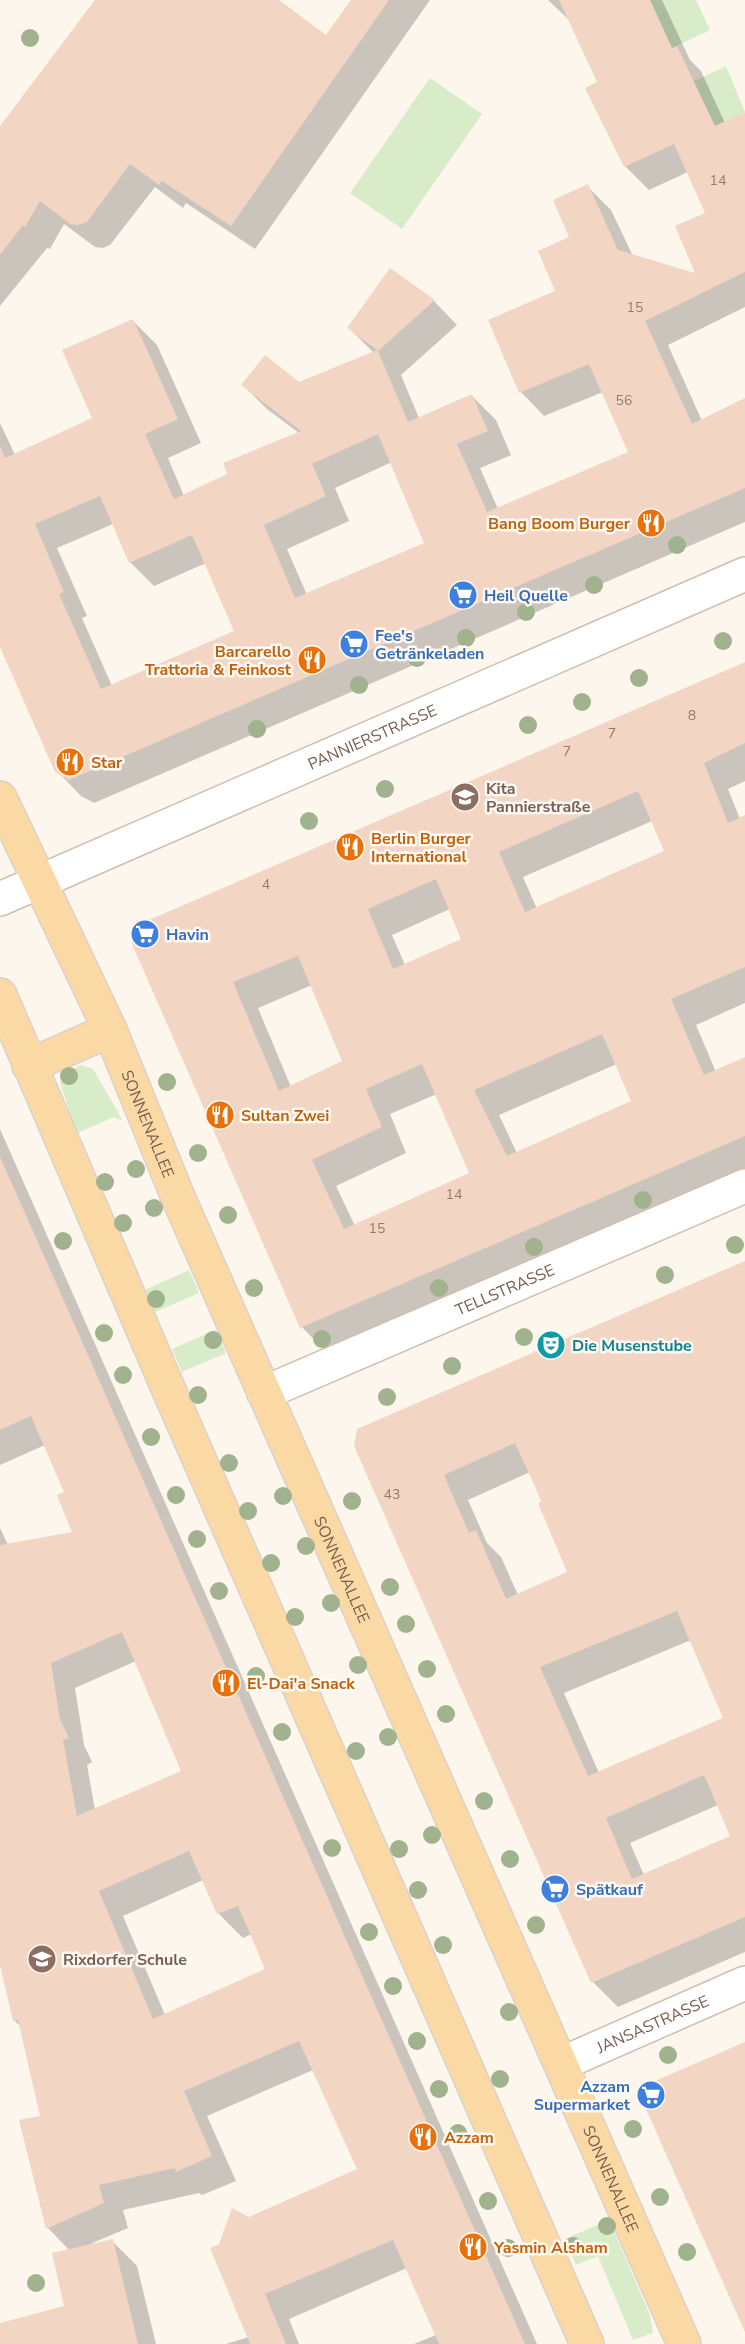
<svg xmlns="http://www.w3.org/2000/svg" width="745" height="2344" viewBox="0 0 745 2344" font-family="'Nunito Sans',sans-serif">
<rect width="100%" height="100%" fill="#fdf6ec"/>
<g fill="#d8ecc9">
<polygon points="650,0 696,0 710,30 672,48"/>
<polygon points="726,66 745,112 710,129 688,84"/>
<polygon points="430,78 482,114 402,229 350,193"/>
<polygon points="81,1065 93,1069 123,1121 114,1117 77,1133 60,1083 63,1074"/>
<polygon points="189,1270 199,1293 155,1312 145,1290"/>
<polygon points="216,1330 226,1353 182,1372 172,1349"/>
<polygon points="609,2220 650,2315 653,2333 633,2340 598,2256 576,2265 565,2239"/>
</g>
<g fill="#0003" fill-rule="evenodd">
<polygon points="97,0 277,0 326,37 353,0 430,0 255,249 186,203 183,208 155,187 110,245 103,248 95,247 64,224 50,249 47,248 0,306 0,128"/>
<path d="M548,0H662L690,60L701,71L725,123L745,114V307L668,345L702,421L745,400V522L94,803L81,796L57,771L0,643V423L15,455L94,419L133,321L157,345L201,443L168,458L184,496L229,474L299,433L267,409L243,385L299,384L374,353L349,328L391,270L434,301L457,325L401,375L419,418L472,396L496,420L511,455L480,468L498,509L630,452L603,392L544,416L521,392L490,321L557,292L587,186L611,210L633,256L698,276L707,214L688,172L649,190L625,166L587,88L599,83L569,20ZM392,462L426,544L307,595L287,549L349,521L335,488ZM113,524L130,562L154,586L206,563L236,632L112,686L82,618L87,616L57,548Z"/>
<path d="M745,664V781L728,789L740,819L745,816V1003L696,1025L716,1072L745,1059V1172L327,1353L302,1327L133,944ZM652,821L666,852L537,909L523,877ZM450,909L463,940L405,965L392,935ZM312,985L344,1062L291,1087L258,1008ZM617,1064L633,1102L517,1153L499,1115ZM437,1094L471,1174L355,1226L336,1186L406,1153L390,1114Z"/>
<path d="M0,1129L537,2344H414L436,2335L407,2268L289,2319L299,2344H226L249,2337L220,2245L249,2219L359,2170L313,2070L207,2116L236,2181L202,2195L199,2193L123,2210L128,2228L90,2244L112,2241L137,2266L156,2344H0V2325L65,2307L70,2251L48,2228L41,2117L22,2028L14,2020L0,1959V1528L8,1545L75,1533L66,1492L45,1445L0,1465ZM136,1661L183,1772L95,1810L87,1765L92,1762L84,1745L75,1688ZM203,1880L218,1913L243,1938L252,1934L267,1970L165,2015L123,1916Z"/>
<path d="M745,1263V1952L618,2007L593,1982L355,1446ZM530,1472L569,1573L518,1595L501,1557L487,1543L468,1500ZM691,1640L725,1718L599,1773L564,1693ZM718,1805L732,1837L644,1875L630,1843Z"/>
</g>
<g fill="#f3d5c3" fill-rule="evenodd">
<polygon points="95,0 279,0 326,35 351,0 389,0 231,226 162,181 159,185 130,164 87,222 78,225 70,224 40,201 25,227 23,225 0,255 0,126"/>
<path d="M559,0H650L672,48L677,46L715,126L745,112V272L645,321L692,424L745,398V488L69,780L55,772L0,647V446L5,458L92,418L62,350L133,319L178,419L145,434L174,499L227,474L223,463L301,431L241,385L265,355L299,382L377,350L347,328L390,268L435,300L378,351L408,422L472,394L488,431L457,444L487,512L628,452L589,364L519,393L488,320L555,291L538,251L569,237L553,200L588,184L618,250L695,273L675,226L705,213L674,144L624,167L585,88L597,82ZM378,434L424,543L295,598L264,525L326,496L312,464ZM100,496L129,563L192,535L234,631L101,689L59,594L64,592L35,524Z"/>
<path d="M745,662V743L704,763L728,823L745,815V967L671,999L704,1075L745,1057V1136L300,1328L132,944L135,926ZM638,791L664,851L525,912L499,852ZM436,879L461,939L393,969L368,909ZM298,956L342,1061L279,1091L233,982ZM602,1034L631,1101L507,1156L474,1090ZM422,1064L469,1173L344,1229L312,1160L382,1127L366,1089Z"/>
<path d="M0,1157L49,1267L525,2344H439L393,2240L265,2294L286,2344H250L210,2248L219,2244L232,2208L249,2217L357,2169L299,2041L184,2091L212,2156L176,2172L175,2168L99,2185L104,2203L46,2229L19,2120L40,2116L18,2020L13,2021L0,1965V1545L72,1532L57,1495L64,1492L31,1416L0,1430ZM122,1632L181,1771L77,1816L63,1740L69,1738L60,1719L51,1663ZM189,1851L217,1914L238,1906L265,1969L153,2019L99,1891Z"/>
<path d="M745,1261V1917L591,1983L354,1446L357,1429ZM515,1443L542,1502L538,1503L567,1572L506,1599L476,1530L469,1533L444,1475ZM677,1611L723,1718L588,1776L540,1667ZM704,1775L730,1836L632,1879L606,1818Z"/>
<polygon points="745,2042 745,2332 642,2100 648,2084"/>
<polygon points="113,2239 138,2344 0,2344 0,2323 64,2306 52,2253"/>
</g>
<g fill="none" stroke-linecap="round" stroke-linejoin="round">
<g stroke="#d1beb0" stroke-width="36">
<g id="minor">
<path id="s1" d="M0,899L745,574"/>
<path id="s2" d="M264,1393L745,1186"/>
<path id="s3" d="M561,2064L745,1983"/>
</g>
</g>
<g stroke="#dad1cd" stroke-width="36">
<g id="major">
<path id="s4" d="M0,798L110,1030L178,1197L684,2344"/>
<polyline points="0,995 168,1388 587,2344"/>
<polyline points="29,1066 110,1030"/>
</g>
</g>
<use href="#minor" stroke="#fff" stroke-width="33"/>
<use href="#major" stroke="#fbd9a5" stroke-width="33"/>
</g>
<g fill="#a0b28e">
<circle cx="30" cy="38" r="9"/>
<circle cx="677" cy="545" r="9"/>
<circle cx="594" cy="585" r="9"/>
<circle cx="526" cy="612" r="9"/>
<circle cx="466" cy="638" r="9"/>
<circle cx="723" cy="641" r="9"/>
<circle cx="417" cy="658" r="9"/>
<circle cx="639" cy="678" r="9"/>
<circle cx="359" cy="685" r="9"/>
<circle cx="582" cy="702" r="9"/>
<circle cx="528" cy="725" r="9"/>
<circle cx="257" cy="729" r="9"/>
<circle cx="385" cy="789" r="9"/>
<circle cx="309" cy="821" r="9"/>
<circle cx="69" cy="1076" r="9"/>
<circle cx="167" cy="1082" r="9"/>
<circle cx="198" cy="1153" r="9"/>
<circle cx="136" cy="1169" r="9"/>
<circle cx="105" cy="1182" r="9"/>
<circle cx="643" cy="1200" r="9"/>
<circle cx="154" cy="1208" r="9"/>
<circle cx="228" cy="1215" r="9"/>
<circle cx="123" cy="1223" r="9"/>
<circle cx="63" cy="1241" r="9"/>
<circle cx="735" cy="1245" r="9"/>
<circle cx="534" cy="1247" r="9"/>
<circle cx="665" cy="1275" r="9"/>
<circle cx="254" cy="1288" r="9"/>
<circle cx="439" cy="1288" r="9"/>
<circle cx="156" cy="1299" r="9"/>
<circle cx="104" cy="1333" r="9"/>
<circle cx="524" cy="1337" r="9"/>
<circle cx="322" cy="1339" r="9"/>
<circle cx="213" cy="1340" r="9"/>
<circle cx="452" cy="1366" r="9"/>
<circle cx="123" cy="1375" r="9"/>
<circle cx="198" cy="1395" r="9"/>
<circle cx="387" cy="1397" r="9"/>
<circle cx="151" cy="1437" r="9"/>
<circle cx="229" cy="1463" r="9"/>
<circle cx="176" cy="1495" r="9"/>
<circle cx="283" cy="1496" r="9"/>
<circle cx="352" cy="1501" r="9"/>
<circle cx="248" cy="1511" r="9"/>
<circle cx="197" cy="1539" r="9"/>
<circle cx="306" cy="1546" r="9"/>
<circle cx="271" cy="1563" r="9"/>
<circle cx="390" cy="1587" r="9"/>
<circle cx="219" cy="1591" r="9"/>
<circle cx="331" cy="1603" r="9"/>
<circle cx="295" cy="1617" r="9"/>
<circle cx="406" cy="1624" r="9"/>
<circle cx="358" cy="1665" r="9"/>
<circle cx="427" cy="1669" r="9"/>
<circle cx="256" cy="1676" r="9"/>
<circle cx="446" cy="1714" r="9"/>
<circle cx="282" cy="1732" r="9"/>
<circle cx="388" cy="1737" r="9"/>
<circle cx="356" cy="1751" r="9"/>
<circle cx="484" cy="1801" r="9"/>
<circle cx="432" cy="1835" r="9"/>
<circle cx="332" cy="1848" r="9"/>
<circle cx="399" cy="1849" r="9"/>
<circle cx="510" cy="1859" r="9"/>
<circle cx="418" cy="1890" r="9"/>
<circle cx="536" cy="1925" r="9"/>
<circle cx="369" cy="1932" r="9"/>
<circle cx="443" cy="1945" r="9"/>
<circle cx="393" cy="1986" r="9"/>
<circle cx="509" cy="2012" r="9"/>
<circle cx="417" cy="2041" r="9"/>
<circle cx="668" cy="2055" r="9"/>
<circle cx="500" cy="2079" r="9"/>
<circle cx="439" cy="2089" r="9"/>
<circle cx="633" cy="2129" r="9"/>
<circle cx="458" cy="2133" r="9"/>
<circle cx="660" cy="2197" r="9"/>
<circle cx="488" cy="2201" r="9"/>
<circle cx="607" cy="2226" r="9"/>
<circle cx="573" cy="2246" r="9"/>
<circle cx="508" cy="2248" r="9"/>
<circle cx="687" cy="2252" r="9"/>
<circle cx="36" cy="2283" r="9"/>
</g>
<defs>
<g id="restaurant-disc" transform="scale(1.5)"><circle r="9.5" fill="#e8710a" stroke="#fffaf3"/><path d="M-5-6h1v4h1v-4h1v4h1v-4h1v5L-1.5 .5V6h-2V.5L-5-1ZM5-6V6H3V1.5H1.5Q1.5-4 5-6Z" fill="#fff"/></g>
<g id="supermarket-disc" transform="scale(1.5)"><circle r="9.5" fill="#3f7fe0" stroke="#fffaf3"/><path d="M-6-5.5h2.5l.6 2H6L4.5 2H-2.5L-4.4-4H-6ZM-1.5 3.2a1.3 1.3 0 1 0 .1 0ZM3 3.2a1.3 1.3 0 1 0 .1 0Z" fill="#fff"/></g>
<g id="school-disc" transform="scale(1.5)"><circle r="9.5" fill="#8d6e63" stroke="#fffaf3"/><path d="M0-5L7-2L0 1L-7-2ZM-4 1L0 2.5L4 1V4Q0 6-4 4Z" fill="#fff"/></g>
<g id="theatre-disc" transform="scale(1.5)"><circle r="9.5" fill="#0f9aa8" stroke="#fffaf3"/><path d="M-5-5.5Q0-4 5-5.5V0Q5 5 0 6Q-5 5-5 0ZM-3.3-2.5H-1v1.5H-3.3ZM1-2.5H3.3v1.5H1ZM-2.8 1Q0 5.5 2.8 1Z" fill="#fff"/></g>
</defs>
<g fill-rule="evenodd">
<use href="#restaurant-disc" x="651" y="523"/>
<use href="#supermarket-disc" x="463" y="595"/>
<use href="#supermarket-disc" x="354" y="644"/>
<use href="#restaurant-disc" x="312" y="660"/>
<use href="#restaurant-disc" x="70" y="762"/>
<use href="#school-disc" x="465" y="797"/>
<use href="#restaurant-disc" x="350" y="847"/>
<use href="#supermarket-disc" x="145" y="934"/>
<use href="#restaurant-disc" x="220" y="1115"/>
<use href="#theatre-disc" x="551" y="1345"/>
<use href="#restaurant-disc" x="226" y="1683"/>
<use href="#supermarket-disc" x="555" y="1889"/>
<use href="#school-disc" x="42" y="1959"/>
<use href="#supermarket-disc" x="651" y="2095"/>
<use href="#restaurant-disc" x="423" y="2137"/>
<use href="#restaurant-disc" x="473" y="2247"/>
</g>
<g text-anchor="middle" stroke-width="5" stroke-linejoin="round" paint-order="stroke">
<g font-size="14" fill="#987a6a">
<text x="718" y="185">14</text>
<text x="635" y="312">15</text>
<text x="624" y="405">56</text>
<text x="692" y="720">8</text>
<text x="612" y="738">7</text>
<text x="567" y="756">7</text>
<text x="266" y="889">4</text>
<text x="454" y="1199">14</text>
<text x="377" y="1233">15</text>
<text x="392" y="1499">43</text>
</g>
<g font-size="16" font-weight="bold" fill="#c56008" stroke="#fffaf3" text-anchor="start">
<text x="630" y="529" text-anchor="end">Bang Boom Burger</text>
<text x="291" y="657" text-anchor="end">Barcarello<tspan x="291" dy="18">Trattoria &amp; Feinkost</tspan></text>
<text x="91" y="768">Star</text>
<text x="371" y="844">Berlin Burger<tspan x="371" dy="18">International</tspan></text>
<text x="241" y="1121">Sultan Zwei</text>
<text x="247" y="1689">El-Dai'a Snack</text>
<text x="444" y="2143">Azzam</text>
<text x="494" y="2253">Yasmin Alsham</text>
</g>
<g font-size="16" font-weight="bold" fill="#366cbe" stroke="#fffaf3" text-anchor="start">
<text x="484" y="601">Heil Quelle</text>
<text x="375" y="641">Fee's<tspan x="375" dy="18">Getränkeladen</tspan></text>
<text x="166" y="940">Havin</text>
<text x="576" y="1895">Spätkauf</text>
<text x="630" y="2092" text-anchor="end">Azzam<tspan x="630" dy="18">Supermarket</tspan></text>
</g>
<g font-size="16" fill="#7a5c4d" stroke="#fffaf3">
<text dy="6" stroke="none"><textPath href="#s1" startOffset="406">PANNIERSTRASSE</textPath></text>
<text dy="6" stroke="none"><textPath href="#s4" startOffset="358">SONNENALLEE</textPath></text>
<text dy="6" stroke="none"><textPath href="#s2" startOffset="262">TELLSTRASSE</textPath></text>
<text dy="6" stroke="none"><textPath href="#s4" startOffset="844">SONNENALLEE</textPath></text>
<text dy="6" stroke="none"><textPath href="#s3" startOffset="100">JANSASTRASSE</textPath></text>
<text dy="6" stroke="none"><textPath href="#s4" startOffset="1510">SONNENALLEE</textPath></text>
</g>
<g font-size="16" font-weight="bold" fill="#785e54" stroke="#fffaf3" text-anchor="start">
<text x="486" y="794">Kita<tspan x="486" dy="18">Pannierstraße</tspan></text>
<text x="63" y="1965">Rixdorfer Schule</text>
</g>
<g font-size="16" font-weight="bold" fill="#0d838f" stroke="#fffaf3" text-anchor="start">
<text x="572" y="1351">Die Musenstube</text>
</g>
</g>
</svg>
